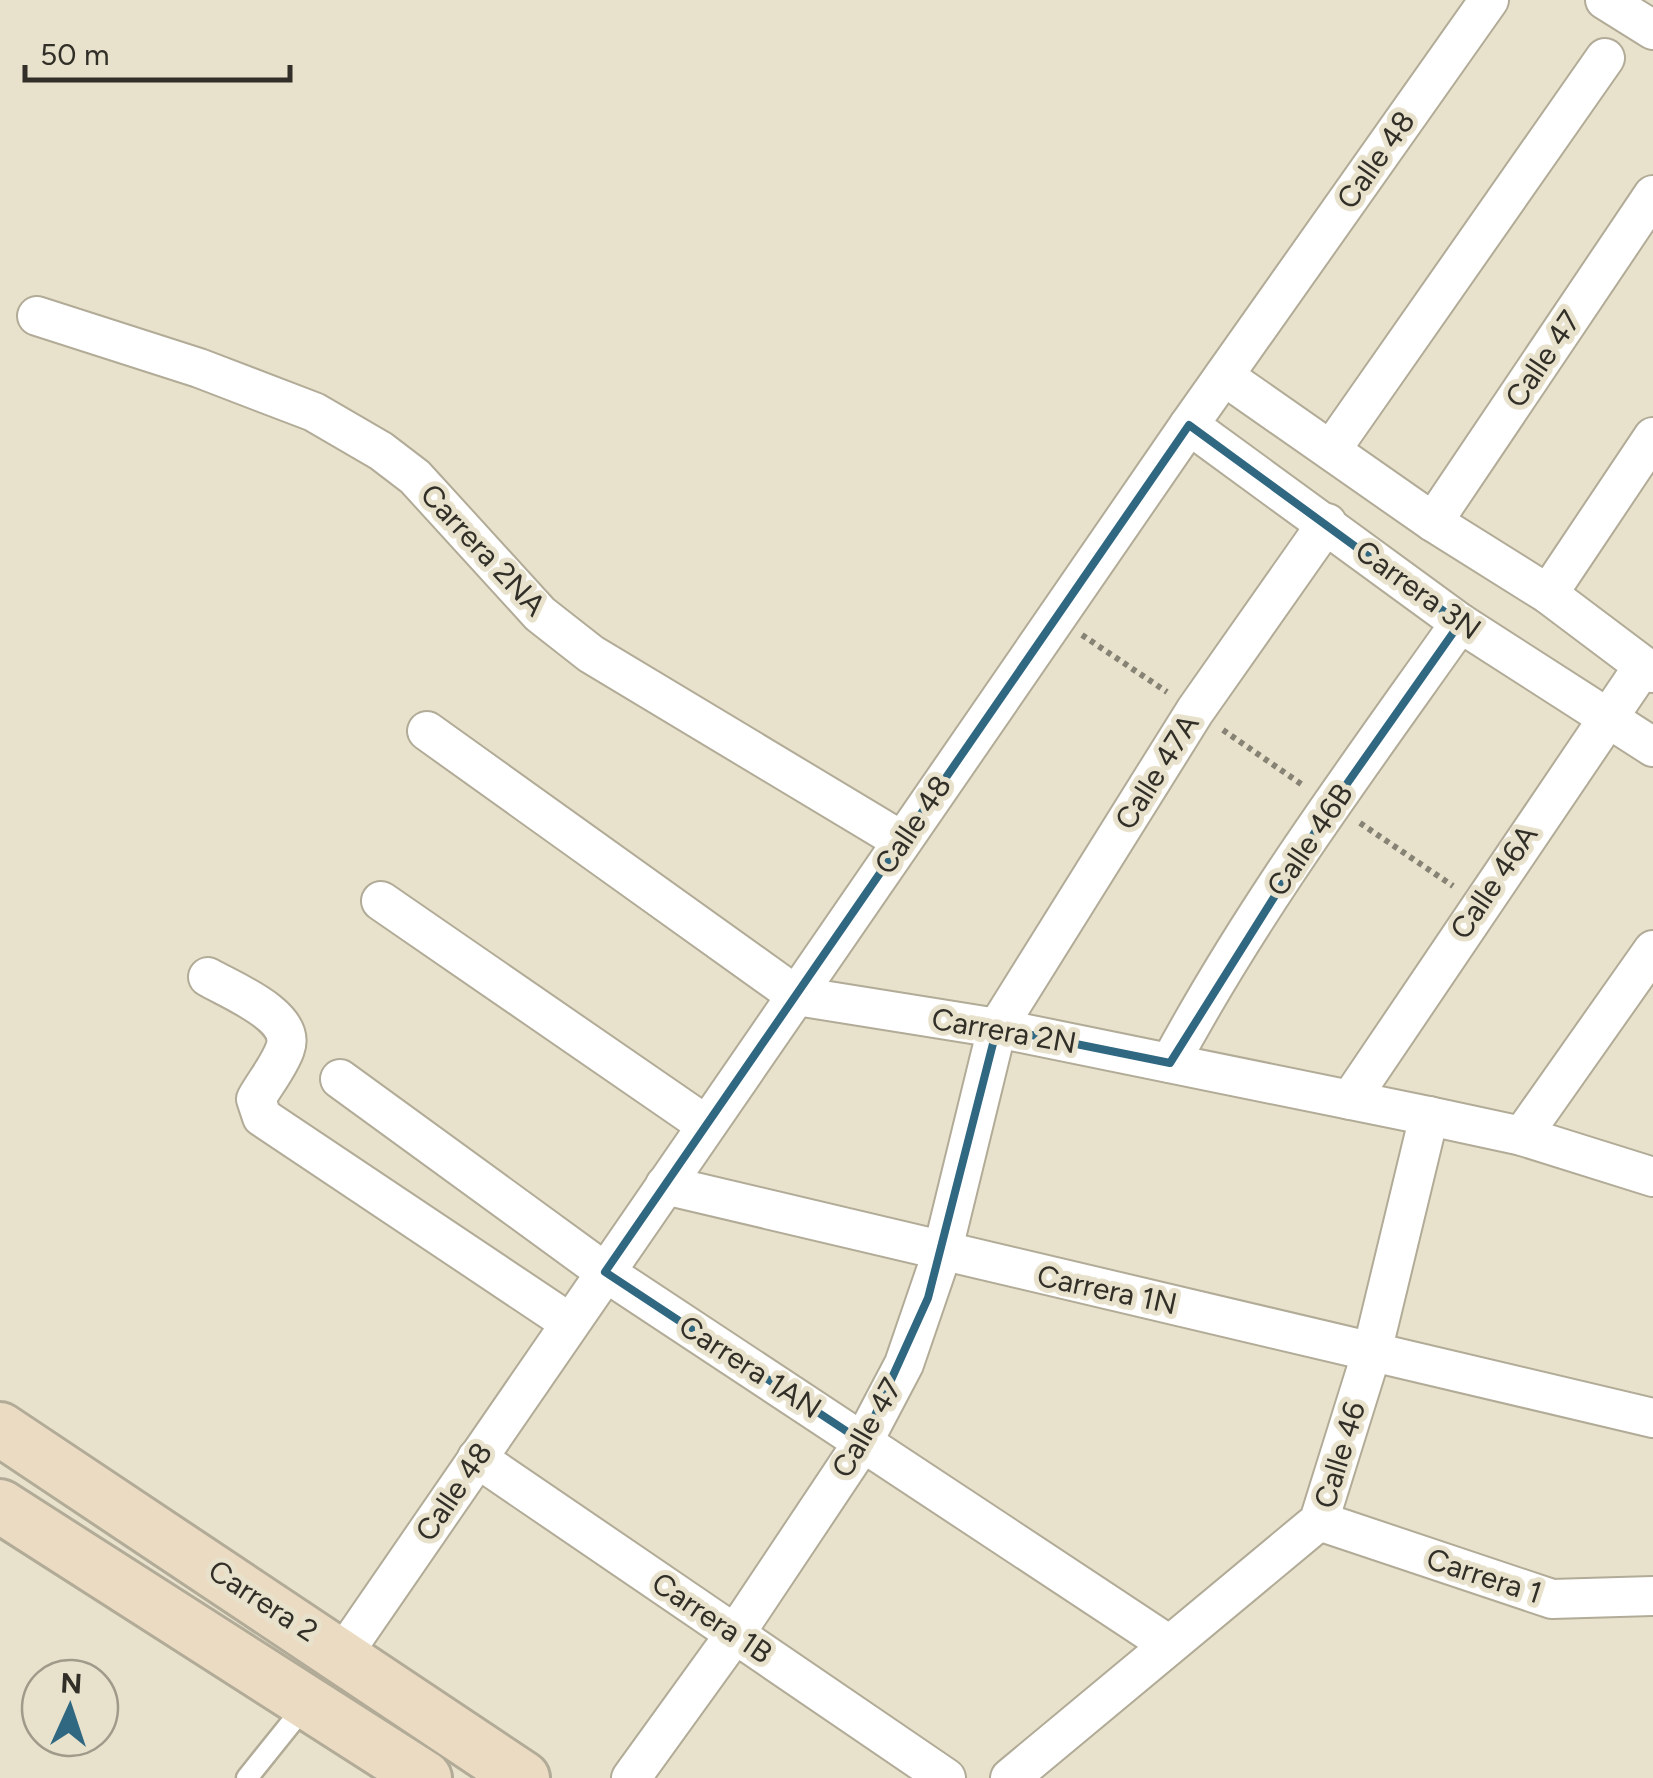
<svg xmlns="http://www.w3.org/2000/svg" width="1653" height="1778" viewBox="0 0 1653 1778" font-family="Figtree,sans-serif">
<rect width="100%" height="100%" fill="#e8e2cc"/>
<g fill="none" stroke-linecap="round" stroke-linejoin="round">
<g stroke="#b1ab97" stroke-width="25">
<polyline id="lane" points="247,1778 308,1702"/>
</g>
<g stroke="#b1ab97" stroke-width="42">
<g id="street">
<polyline points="1605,0 1653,30"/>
<polyline points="37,316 199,368 314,412 381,451 415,477 540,614 591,654 902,841"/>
<polyline points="1224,376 1433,522 1548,594 1653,673"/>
<polyline points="1189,425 1460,623 1653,747"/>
<polyline points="1331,450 1605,58"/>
<polyline points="1433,522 1653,195"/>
<polyline points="1548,594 1653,437"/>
<polyline points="427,731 797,996 997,1028 1429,1116 1522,1136 1653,1177"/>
<polyline points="381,901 706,1125"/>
<path d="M208,977C230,990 297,1016 285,1049C279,1066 265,1083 256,1099L262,1117L570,1323"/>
<path d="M1170,1063C1253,908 1359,766 1460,623"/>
<polyline points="340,1079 605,1272 1168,1644"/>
<polyline points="1350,1100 1642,668"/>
<polyline points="1522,1136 1653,950"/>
<polyline points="665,1185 1653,1418"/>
<polyline points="477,1458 946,1778"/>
<polyline points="1319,1521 1552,1599 1653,1596"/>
<polyline points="343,1654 1189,425 1489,0"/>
<polyline points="631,1778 735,1634 863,1442 904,1364 942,1253 997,1028 1195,711 1327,523"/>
<polyline points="1010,1778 1319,1521 1373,1348 1429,1116"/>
</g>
</g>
<g stroke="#b1ab97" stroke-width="58">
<g id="secondary">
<polyline points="0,1429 523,1778"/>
<polyline points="0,1506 425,1778"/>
</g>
</g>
<g stroke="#868274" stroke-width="6" stroke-dasharray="5 5" stroke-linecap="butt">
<polyline points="1082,635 1167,692"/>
<polyline points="1223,730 1304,786"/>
<polyline points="1360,823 1453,886"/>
</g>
<use href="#lane" stroke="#fff" stroke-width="20"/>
<use href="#street" stroke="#fff" stroke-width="38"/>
<use href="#secondary" stroke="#ebdbc3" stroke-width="52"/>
</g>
<path fill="none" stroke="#306882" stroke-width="8" stroke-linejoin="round" d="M1189,425L1460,623L1332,805L1170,1063L997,1028L928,1298L863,1442L605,1272Z"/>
<g text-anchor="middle" stroke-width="10" stroke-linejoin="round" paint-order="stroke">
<g font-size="30" fill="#312f27" stroke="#e8e2cc">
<text transform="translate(1376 160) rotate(-55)" y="10">Calle 48</text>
<text transform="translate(1543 359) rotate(-56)" y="10">Calle 47</text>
<text transform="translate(483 550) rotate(47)" y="10">Carrera 2NA</text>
<text transform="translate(1418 590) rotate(36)" y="10">Carrera 3N</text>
<text transform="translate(1157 772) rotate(-58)" y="10">Calle 47A</text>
<text transform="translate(913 825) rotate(-56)" y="10">Calle 48</text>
<text transform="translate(1310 840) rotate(-56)" y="10">Calle 46B</text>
<text transform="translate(1494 882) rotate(-56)" y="10">Calle 46A</text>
<text transform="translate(1004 1031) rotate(10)" y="10">Carrera 2N</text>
<text transform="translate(1107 1290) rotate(12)" y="10">Carrera 1N</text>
<text transform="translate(750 1367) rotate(33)" y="10">Carrera 1AN</text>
<text transform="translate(867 1428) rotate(-60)" y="10">Calle 47</text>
<text transform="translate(1340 1455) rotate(-73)" y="10">Calle 46</text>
<text transform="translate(454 1492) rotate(-56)" y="10">Calle 48</text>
<text transform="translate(1484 1576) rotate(18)" y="10">Carrera 1</text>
<text transform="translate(263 1601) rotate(33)" y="10">Carrera 2</text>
<text transform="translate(712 1618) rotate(34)" y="10">Carrera 1B</text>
</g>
</g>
<g transform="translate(70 1708) rotate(3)"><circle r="48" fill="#e8e2cc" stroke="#9f9a8a" stroke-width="2.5"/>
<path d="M0-8L18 38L0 25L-18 38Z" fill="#306882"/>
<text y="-15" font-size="28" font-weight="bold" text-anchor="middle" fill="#312f27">N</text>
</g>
<path d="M25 65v15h265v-15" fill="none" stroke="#312f27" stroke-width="5"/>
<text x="40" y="65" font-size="30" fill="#312f27" stroke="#e8e2cc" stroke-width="8" paint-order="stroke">50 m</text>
</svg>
